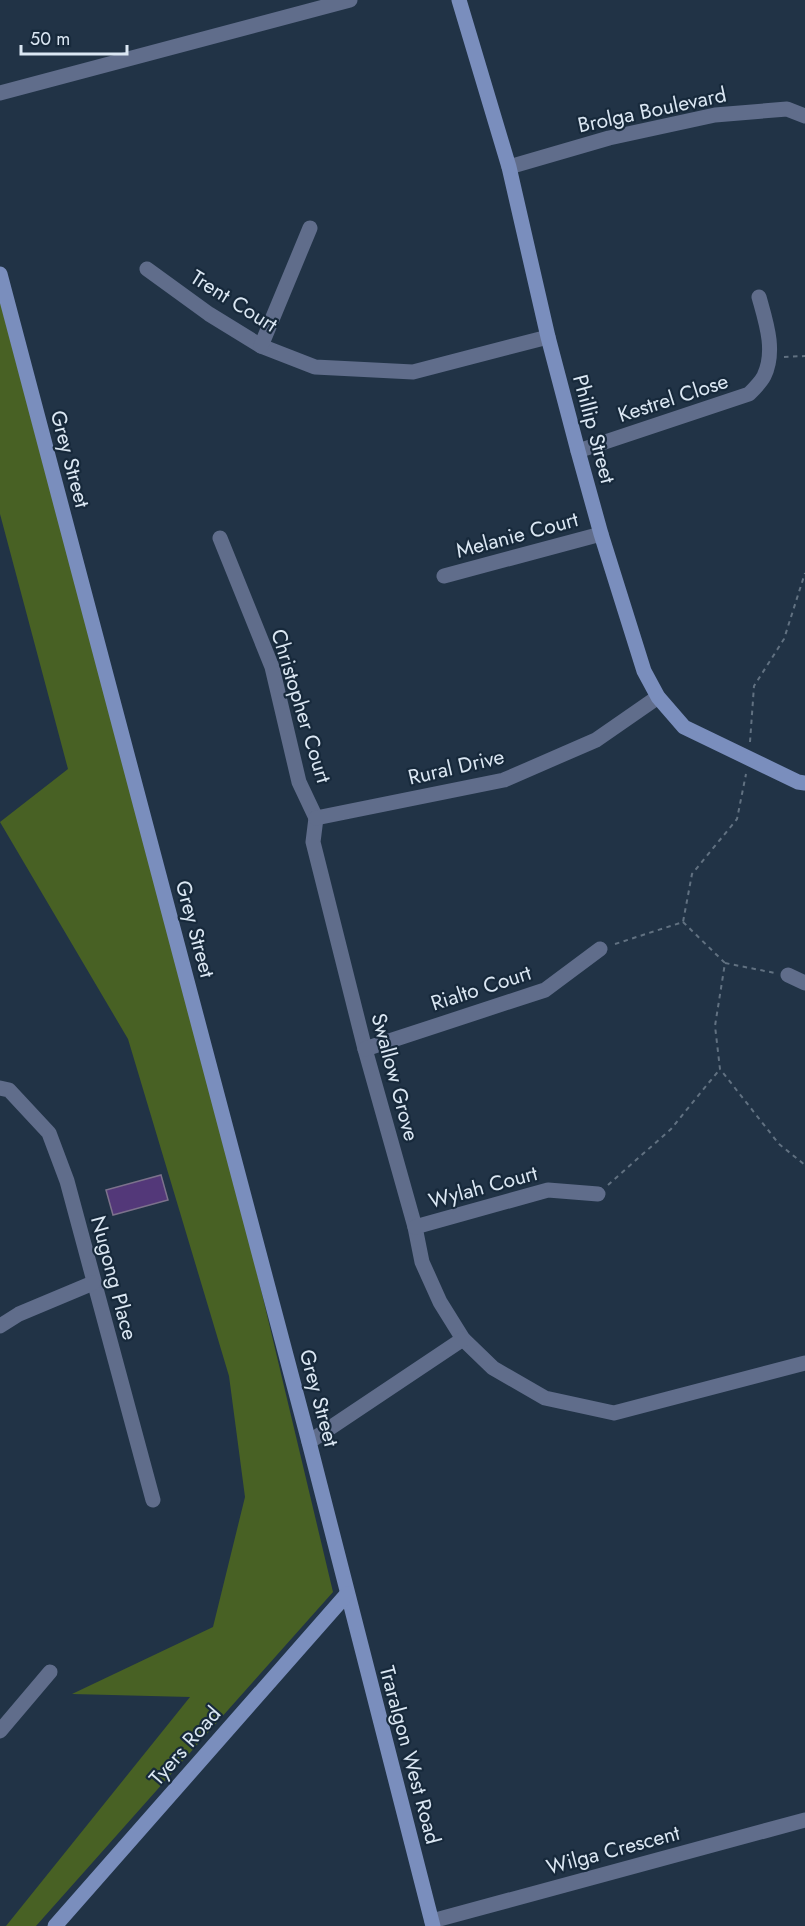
<svg xmlns="http://www.w3.org/2000/svg" width="805" height="1926" viewBox="0 0 805 1926" font-family="Jost,sans-serif">
<rect width="100%" height="100%" fill="#213346"/>
<polygon fill="#486124" points="0,301 248,1235 333,1592 36,1926 6,1926 190,1697 72,1694 213,1627 245,1497 229,1376 128,1039 0,822 68,769 0,514"/>
<polygon fill="#533879" stroke="#7c728c" stroke-width="1.5" points="161,1175 168,1200 113,1215 106,1190"/>
<g fill="none" stroke-linecap="round" stroke-linejoin="round">
<g stroke="#617181" stroke-width="2" stroke-dasharray="4.5 4.5" stroke-linecap="butt">
<polyline points="784,357 805,356"/>
<polyline points="750,742 754,686 784,639 805,573"/>
<polyline points="683,922 725,963 715,1026 720,1069 779,1144 805,1165"/>
<polyline points="615,944 683,922 692,874 737,819 746,774"/>
<polyline points="725,963 775,973"/>
<polyline points="608,1185 671,1129 720,1069"/>
</g>
<g stroke="#606d8b" stroke-width="15">
<polyline points="0,93 350,0"/>
<polyline points="509,167 609,138 715,115 787,109 805,116"/>
<polyline points="147,269 209,314 261,346 315,367 413,372 548,337"/>
<polyline points="261,346 310,228"/>
<path d="M578,451L749,394C754,389 761,382 764,376C776,351 766,322 759,297"/>
<polyline points="220,538 272,667 299,782 316,818"/>
<polyline points="444,576 601,534"/>
<polyline points="316,818 313,842 365,1049 415,1227 422,1262 440,1302 463,1339 493,1368 545,1398 614,1413 805,1363"/>
<polyline points="316,818 504,780 596,740 658,697"/>
<polyline points="788,975 805,983"/>
<polyline points="365,1049 545,990 600,949"/>
<polyline points="0,1088 9,1090 49,1133 67,1181 153,1500"/>
<polyline points="415,1227 548,1190 598,1194"/>
<polyline points="0,1326 19,1314 93,1283"/>
<polyline points="309,1442 463,1339"/>
<polyline points="0,1731 50,1672"/>
<polyline points="432,1921 805,1820"/>
</g>
<g stroke="#7a8ebd" stroke-width="15">
<polyline points="459,0 509,167 548,337 578,451 601,534 644,671 658,697 684,727 798,782 805,783"/>
<polyline points="0,274 309,1442 433,1926"/>
<polyline points="55,1926 347,1594"/>
</g>
</g>
<g text-anchor="middle" stroke-width="4.5" stroke-linejoin="round" paint-order="stroke">
<g font-size="21" fill="#dbe7f3" stroke="#17293b">
<text transform="translate(652 110) rotate(-12)" y="7">Brolga Boulevard</text>
<text transform="translate(234 301) rotate(32)" y="7">Trent Court</text>
<text transform="translate(673 398) rotate(-18)" y="7">Kestrel Close</text>
<text transform="translate(594 429) rotate(75)" y="7">Phillip Street</text>
<text transform="translate(70 459) rotate(75)" y="7">Grey Street</text>
<text transform="translate(517 535) rotate(-15)" y="7">Melanie Court</text>
<text transform="translate(301 706) rotate(73)" y="7">Christopher Court</text>
<text transform="translate(456 767) rotate(-13)" y="7">Rural Drive</text>
<text transform="translate(195 929) rotate(75)" y="7">Grey Street</text>
<text transform="translate(481 988) rotate(-18)" y="7">Rialto Court</text>
<text transform="translate(395 1077) rotate(75)" y="7">Swallow Grove</text>
<text transform="translate(483 1187) rotate(-15)" y="7">Wylah Court</text>
<text transform="translate(114 1278) rotate(75)" y="7">Nugong Place</text>
<text transform="translate(319 1398) rotate(75)" y="7">Grey Street</text>
<text transform="translate(185 1746) rotate(-49)" y="7">Tyers Road</text>
<text transform="translate(410 1755) rotate(75)" y="7">Traralgon West Road</text>
<text transform="translate(613 1850) rotate(-15)" y="7">Wilga Crescent</text>
</g>
</g>
<path d="M21 45v9h106v-9" fill="none" stroke="#dbe7f3" stroke-width="3"/>
<text x="30" y="45" font-size="18" fill="#dbe7f3" stroke="#17293b" stroke-width="4.5" paint-order="stroke">50 m</text>
</svg>
